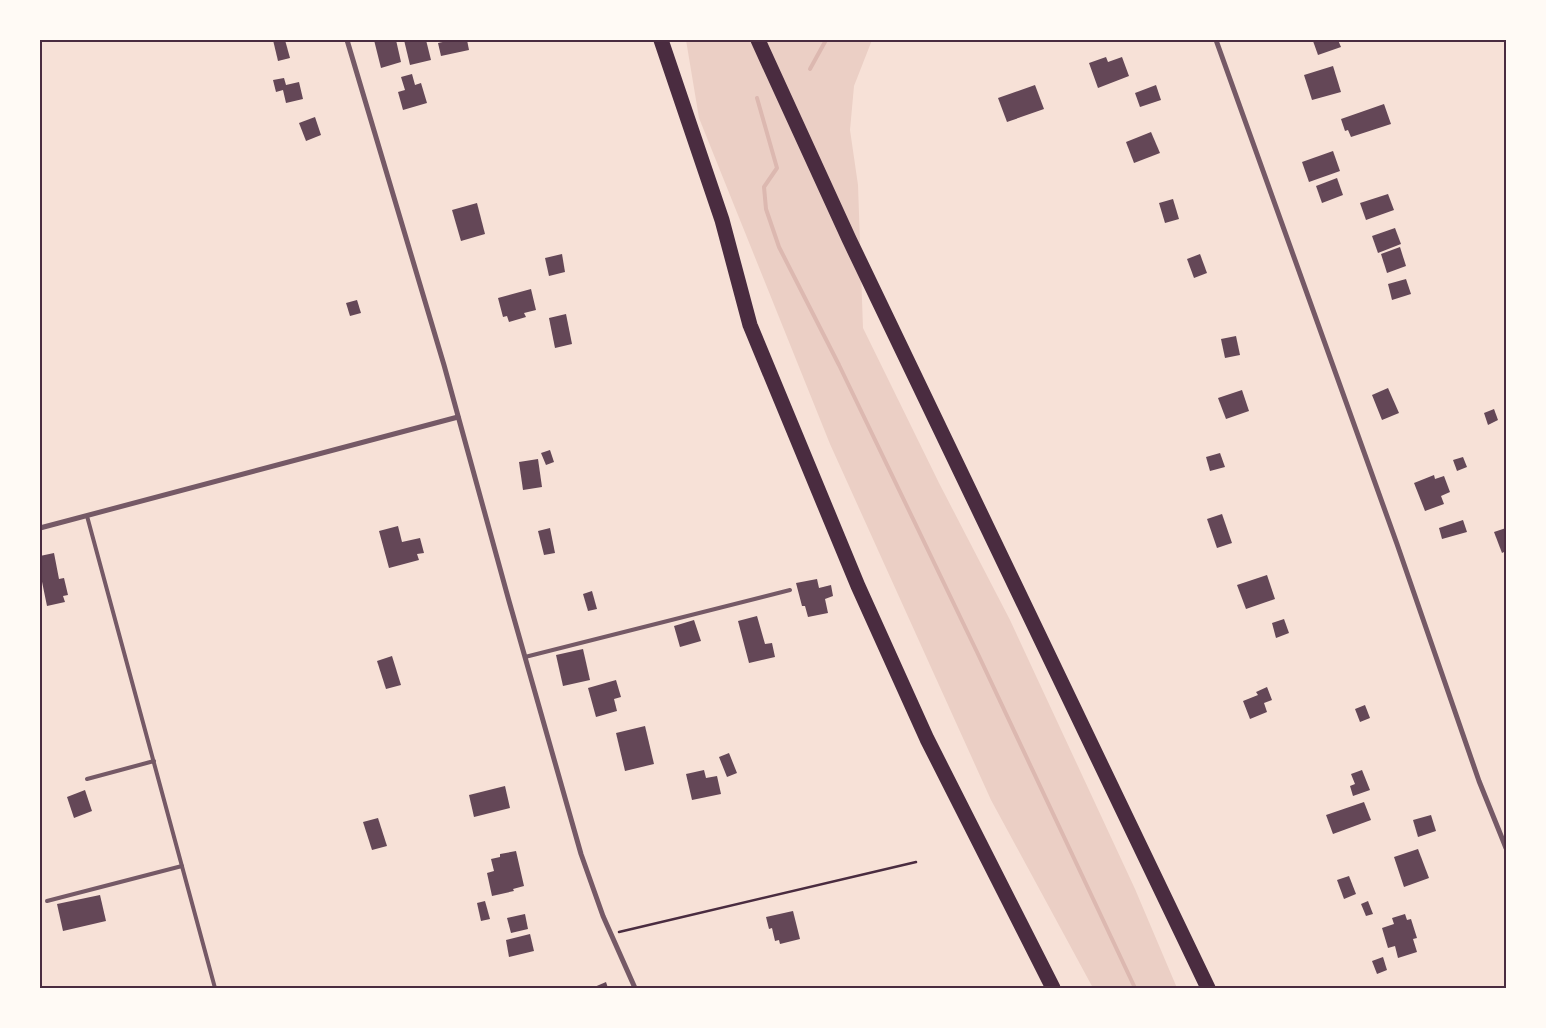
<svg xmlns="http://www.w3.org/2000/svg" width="1546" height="1028" viewBox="0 0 1546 1028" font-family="'DM Sans',sans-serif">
<rect width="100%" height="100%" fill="#f7e1d7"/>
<polygon fill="#ebcfc5" points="686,40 872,40 854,86 850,130 858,185 863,328 939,483 1010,620 1135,889 1177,988 1093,988 991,800 830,444 699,118"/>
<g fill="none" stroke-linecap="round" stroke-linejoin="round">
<g stroke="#dcb8b0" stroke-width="4">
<polyline points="810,69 826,40"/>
<polyline points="757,98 777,168 764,187 766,209 779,247 839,365 977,652 1135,988"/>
</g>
</g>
<g fill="#644757">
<polygon points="273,40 285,40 290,58 278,61"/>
<polygon points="374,40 396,40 401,62 381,68"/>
<polygon points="404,40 426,40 431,60 410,65"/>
<polygon points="452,40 467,40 469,50 441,56 438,43"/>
<polygon points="1315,40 1338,40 1341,47 1318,55 1313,41"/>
<polygon points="1106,57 1108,62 1122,57 1129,76 1098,88 1089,63"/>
<polygon points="1333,66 1341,92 1312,100 1304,75"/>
<polygon points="412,74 415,85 421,83 427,103 403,110 398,92 405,90 401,77"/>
<polygon points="284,78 286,85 299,82 303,99 286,103 283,90 276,92 273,80"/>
<polygon points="1035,85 1044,109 1007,122 998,98"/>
<polygon points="1156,85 1161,100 1140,107 1135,93"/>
<polygon points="1384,104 1391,124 1351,137 1348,130 1345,131 1341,119"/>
<polygon points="315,117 321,135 306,141 299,123"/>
<polygon points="1151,132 1160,153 1134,163 1126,142"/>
<polygon points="1333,151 1340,171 1309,182 1302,162"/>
<polygon points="1337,178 1343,195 1322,203 1316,186"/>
<polygon points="1388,194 1394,210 1366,220 1360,203"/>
<polygon points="1173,199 1179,219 1165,223 1159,203"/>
<polygon points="477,203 485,234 461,241 452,210"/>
<polygon points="1395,228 1401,244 1378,253 1372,236"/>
<polygon points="1400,247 1406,266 1387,273 1381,254"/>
<polygon points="562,254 565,272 549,276 545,258"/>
<polygon points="1200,254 1207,273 1194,278 1187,259"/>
<polygon points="1406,279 1411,294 1392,300 1388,284"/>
<polygon points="531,289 536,310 524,313 526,317 509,322 507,316 503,317 498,298"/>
<polygon points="357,300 361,313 350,316 346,303"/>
<polygon points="566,314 572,344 555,348 549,318"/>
<polygon points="1236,336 1240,355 1225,358 1221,339"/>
<polygon points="1388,388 1399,413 1382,420 1372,395"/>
<polygon points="1242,390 1249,411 1226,419 1218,398"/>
<polygon points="1494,409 1498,420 1488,425 1484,413"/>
<polygon points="550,450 554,462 546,465 541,453"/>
<polygon points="1220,453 1225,467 1210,471 1206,457"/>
<polygon points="1463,457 1467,467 1457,471 1453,460"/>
<polygon points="538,459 542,487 523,490 519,462"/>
<polygon points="1434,475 1435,479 1444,476 1450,492 1441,496 1444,504 1425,511 1414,483"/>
<polygon points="1222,514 1232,543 1217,548 1207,519"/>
<polygon points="1463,520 1467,532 1442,539 1439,528"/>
<polygon points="398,526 402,542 420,538 424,553 417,554 419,560 389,568 379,531"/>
<polygon points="550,528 555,553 544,555 538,531"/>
<polygon points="1506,528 1506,551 1502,553 1494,532"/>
<polygon points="54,553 59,579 64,578 68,595 63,596 65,602 47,606 40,572 40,556"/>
<polygon points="1267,575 1275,599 1246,609 1237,585"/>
<polygon points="817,579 819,588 831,585 833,596 825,599 828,613 808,617 805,606 802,606 796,583"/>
<polygon points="592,591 597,609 588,611 583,594"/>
<polygon points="757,616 765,644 772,643 775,657 749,663 738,621"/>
<polygon points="1284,619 1289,633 1276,638 1272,623"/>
<polygon points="694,620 701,641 680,647 674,626"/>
<polygon points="583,649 590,680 563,686 556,655"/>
<polygon points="392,656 401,685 386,689 377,661"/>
<polygon points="616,680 621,697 614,699 617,711 596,717 588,688"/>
<polygon points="1267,687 1272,700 1264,703 1267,712 1250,719 1243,701 1258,695 1256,692"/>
<polygon points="1365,705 1370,718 1360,722 1355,709"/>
<polygon points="645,726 654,764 625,771 616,733"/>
<polygon points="729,753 737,773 727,777 719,757"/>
<polygon points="704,770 706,778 717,776 721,794 692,800 686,774"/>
<polygon points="1362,770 1370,790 1353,796 1350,786 1355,784 1351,774"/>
<polygon points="505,786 510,808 474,817 469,795"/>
<polygon points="85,790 92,811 74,818 67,797"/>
<polygon points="1364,802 1371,820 1333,834 1326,815"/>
<polygon points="1431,815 1436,831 1418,837 1413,820"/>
<polygon points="378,818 387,846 372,850 363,822"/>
<polygon points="1418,849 1429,878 1404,887 1394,857"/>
<polygon points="516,851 524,886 513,889 514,891 492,896 487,873 494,871 491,859 500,857 500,854"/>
<polygon points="1349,876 1356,894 1344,899 1337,880"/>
<polygon points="100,895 106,921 63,931 57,904"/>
<polygon points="485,901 490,919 481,921 477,903"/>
<polygon points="1368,901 1373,914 1366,916 1361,904"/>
<polygon points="793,911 800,939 780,944 779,940 775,941 772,928 769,929 766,917"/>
<polygon points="525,914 528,929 511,933 507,918"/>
<polygon points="1405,914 1407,920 1411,919 1417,938 1413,939 1417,952 1398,958 1395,946 1388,948 1382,928 1394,924 1392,918"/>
<polygon points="530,934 534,951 509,957 506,940"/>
<polygon points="1383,957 1387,970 1377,974 1372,961"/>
<polygon points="606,982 608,988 592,988"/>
</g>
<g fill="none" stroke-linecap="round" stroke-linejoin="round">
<polyline stroke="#4a2c40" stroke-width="2.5" points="619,932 916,862"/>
<g stroke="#755966" stroke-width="4">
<polyline points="87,516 215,988"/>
<polyline points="525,657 790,590"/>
<polyline points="87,779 154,761"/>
<polyline points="47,901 182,866"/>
</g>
<g stroke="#755966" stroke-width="5">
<polyline points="347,40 444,365 509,601 581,854 603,916 635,988"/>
<polyline points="1216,40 1397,544 1479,781 1506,848"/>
<polyline points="40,528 458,417"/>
</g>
<g stroke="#4a2c40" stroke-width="15">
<polyline points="661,40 722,220 750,325 858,586 927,739 1053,988"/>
<polyline points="758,40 849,239 1208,988"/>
</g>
</g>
<rect width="1546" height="1028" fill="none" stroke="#fffaf5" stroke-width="82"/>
<rect x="41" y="41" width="1464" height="946" fill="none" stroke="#4a2c40" stroke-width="2"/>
</svg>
